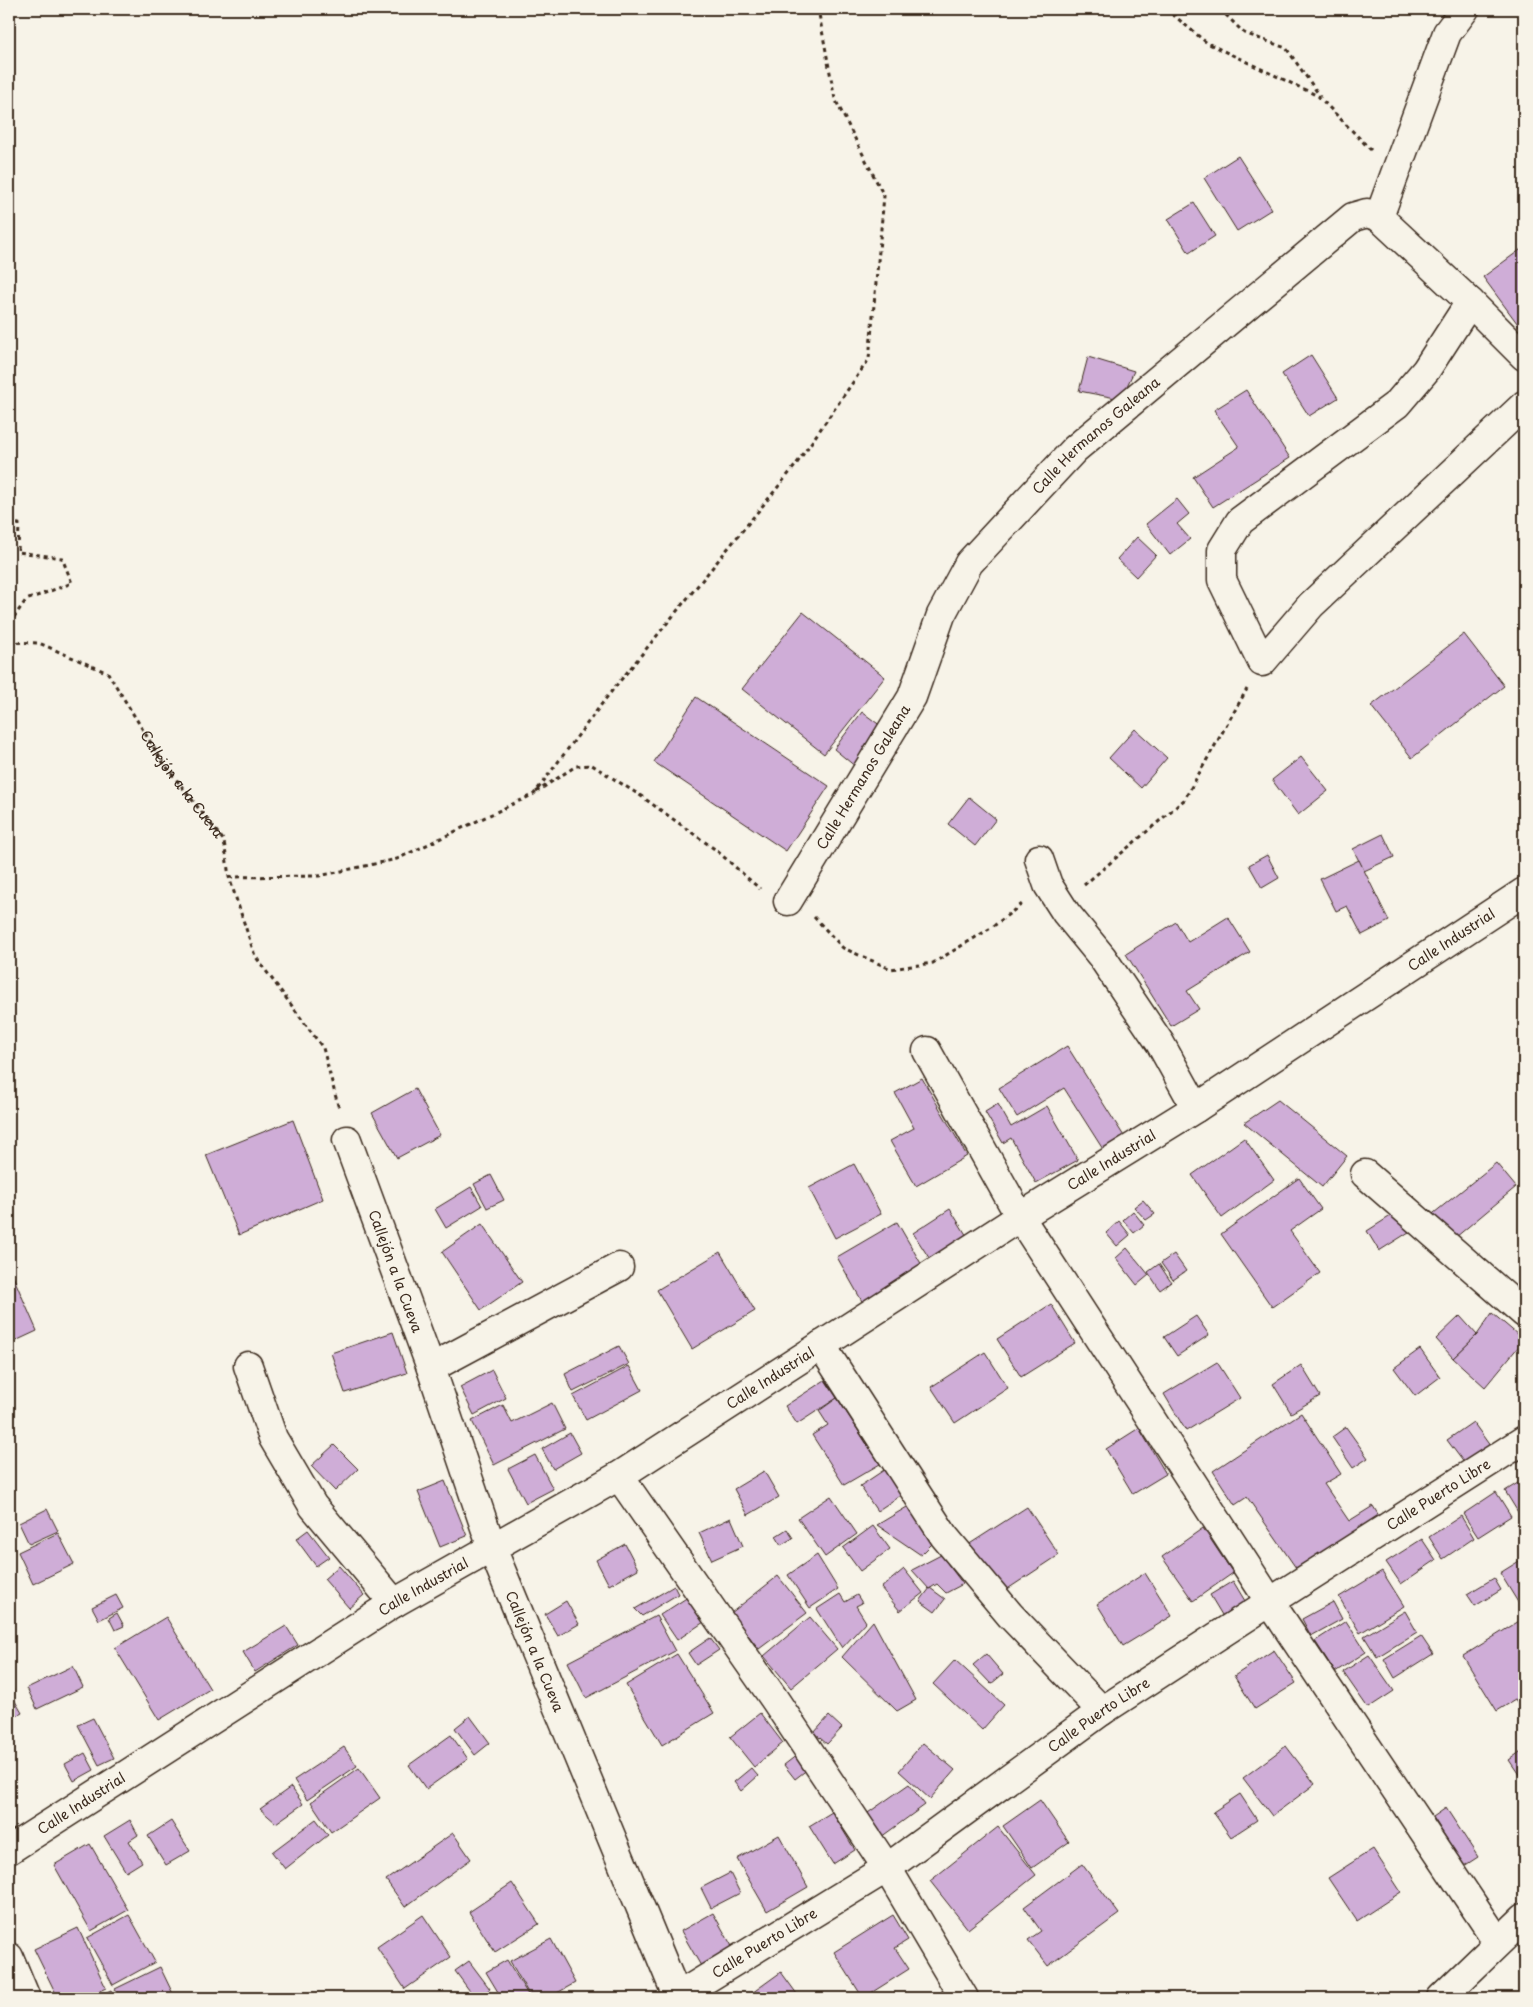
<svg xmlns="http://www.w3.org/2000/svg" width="1533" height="2007" viewBox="0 0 1533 2007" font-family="'Playpen Sans',sans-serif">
<rect width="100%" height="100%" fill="#f7f3e8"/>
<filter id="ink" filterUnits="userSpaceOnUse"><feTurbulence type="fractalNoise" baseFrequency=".02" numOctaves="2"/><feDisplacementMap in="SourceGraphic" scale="10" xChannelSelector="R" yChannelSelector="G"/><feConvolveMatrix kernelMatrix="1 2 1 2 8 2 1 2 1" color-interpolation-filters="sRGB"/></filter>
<g filter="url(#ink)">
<g fill="#cfadd7" stroke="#3b2a1e">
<polygon points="1238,156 1272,209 1237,231 1204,178"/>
<polygon points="1194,203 1215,236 1189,253 1168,219"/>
<polygon points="1524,247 1524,324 1520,327 1483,277"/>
<polygon points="1311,355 1338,398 1309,416 1282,374"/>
<polygon points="1088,357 1134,371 1121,399 1079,391"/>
<polygon points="1246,390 1290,458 1213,507 1193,477 1239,447 1214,410"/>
<polygon points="1177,499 1189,514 1177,524 1190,539 1170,555 1146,524"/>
<polygon points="1137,537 1156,555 1136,577 1117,559"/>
<polygon points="803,612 885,677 824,754 742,689"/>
<polygon points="1464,634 1504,686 1412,758 1371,706"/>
<polygon points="696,697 829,786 786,851 654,762"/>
<polygon points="862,712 885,729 856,767 834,749"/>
<polygon points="1135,729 1167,758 1141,788 1109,758"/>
<polygon points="1301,757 1328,791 1298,815 1272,780"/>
<polygon points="969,797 996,819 975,846 948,824"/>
<polygon points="1383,834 1394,857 1364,871 1353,849"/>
<polygon points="1267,855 1279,878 1262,888 1249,865"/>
<polygon points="1359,860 1389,921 1362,935 1347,906 1336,911 1320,879"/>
<polygon points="1228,917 1250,952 1187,991 1199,1009 1171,1026 1126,954 1176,922 1188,942"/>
<polygon points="1067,1046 1127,1141 1106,1154 1064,1088 1017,1117 999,1088"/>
<polygon points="922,1078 967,1156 916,1186 890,1141 914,1128 895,1093"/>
<polygon points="415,1089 440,1135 397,1158 372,1113"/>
<polygon points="1278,1100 1347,1156 1322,1187 1244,1123"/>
<polygon points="998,1104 1011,1127 1047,1106 1078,1160 1036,1183 1011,1138 1003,1143 985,1112"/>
<polygon points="293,1120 323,1199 239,1235 206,1155"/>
<polygon points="1244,1138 1274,1180 1222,1218 1192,1175"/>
<polygon points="1496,1163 1516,1187 1456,1237 1429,1217"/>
<polygon points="854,1164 881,1214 835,1238 809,1188"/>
<polygon points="491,1175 504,1200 487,1208 474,1184"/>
<polygon points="1299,1178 1321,1209 1290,1231 1320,1273 1272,1307 1221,1234"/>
<polygon points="471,1187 482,1206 446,1228 435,1209"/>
<polygon points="1143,1200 1155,1214 1146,1220 1134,1207"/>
<polygon points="950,1209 970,1241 933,1264 913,1233"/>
<polygon points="1133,1211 1144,1225 1134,1233 1123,1220"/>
<polygon points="1397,1212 1409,1232 1379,1251 1367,1231"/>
<polygon points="1119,1221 1130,1235 1117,1246 1106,1233"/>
<polygon points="897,1222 923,1267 863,1303 837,1257"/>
<polygon points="482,1224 522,1282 481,1310 442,1252"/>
<polygon points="1127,1248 1149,1275 1137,1285 1116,1258"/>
<polygon points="720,1252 755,1311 692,1349 657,1290"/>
<polygon points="1174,1254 1186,1271 1173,1280 1161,1263"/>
<polygon points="1159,1264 1171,1282 1160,1290 1148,1272"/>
<polygon points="9,1267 37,1331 9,1344"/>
<polygon points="1051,1304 1075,1343 1021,1377 997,1339"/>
<polygon points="1492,1313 1524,1340 1485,1387 1453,1358 1477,1335"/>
<polygon points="1196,1316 1209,1335 1177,1356 1164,1337"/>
<polygon points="1460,1316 1477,1335 1453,1358 1436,1339"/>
<polygon points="393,1332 407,1373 345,1393 331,1353"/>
<polygon points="619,1346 629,1364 573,1392 565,1374"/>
<polygon points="1420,1349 1440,1377 1415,1396 1394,1368"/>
<polygon points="985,1352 1008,1388 955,1423 931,1387"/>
<polygon points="1217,1362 1240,1398 1186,1431 1164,1394"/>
<polygon points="1301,1365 1320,1396 1291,1413 1273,1384"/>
<polygon points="629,1366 642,1390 586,1420 573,1396"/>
<polygon points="492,1370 506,1398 474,1415 460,1387"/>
<polygon points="825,1380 837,1398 797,1424 785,1406"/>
<polygon points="837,1398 880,1464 844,1485 812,1435 828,1425 819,1411"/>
<polygon points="552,1403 565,1429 494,1465 472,1421 503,1405 512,1423"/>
<polygon points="1301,1413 1341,1474 1324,1484 1349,1521 1373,1506 1379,1516 1296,1568 1247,1497 1235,1505 1213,1471"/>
<polygon points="1473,1422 1493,1450 1468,1468 1447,1440"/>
<polygon points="1346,1427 1368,1458 1353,1468 1332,1437"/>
<polygon points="1139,1428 1166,1474 1133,1494 1106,1449"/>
<polygon points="570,1433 581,1453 553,1469 542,1449"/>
<polygon points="334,1445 358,1469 335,1491 311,1466"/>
<polygon points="535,1455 553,1489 526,1503 508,1469"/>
<polygon points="884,1470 901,1495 877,1511 860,1486"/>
<polygon points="764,1471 779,1497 748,1515 734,1489"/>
<polygon points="445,1481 467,1536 440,1547 418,1492"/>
<polygon points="1521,1481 1524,1486 1524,1522 1505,1491"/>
<polygon points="1496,1492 1511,1516 1478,1537 1463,1514"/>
<polygon points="831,1496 857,1534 825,1557 798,1518"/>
<polygon points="907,1507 934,1542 921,1555 877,1525"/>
<polygon points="1027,1507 1059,1555 1000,1594 968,1545"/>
<polygon points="47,1509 58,1531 29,1544 19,1523"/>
<polygon points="1461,1516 1474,1538 1443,1559 1429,1537"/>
<polygon points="731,1518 743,1546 712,1560 699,1533"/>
<polygon points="873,1526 890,1549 860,1571 843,1548"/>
<polygon points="1203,1528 1233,1573 1193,1601 1162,1557"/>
<polygon points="787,1529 793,1538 781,1545 776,1536"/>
<polygon points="308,1530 329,1557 316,1566 296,1539"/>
<polygon points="58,1533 74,1564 33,1584 18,1552"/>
<polygon points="1422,1539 1436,1560 1401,1584 1386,1562"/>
<polygon points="625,1544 638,1569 609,1585 596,1560"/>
<polygon points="817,1555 838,1589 810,1608 788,1575"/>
<polygon points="941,1555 963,1584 946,1593 937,1584 929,1589 912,1570"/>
<polygon points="1524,1558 1524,1601 1519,1604 1500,1573"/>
<polygon points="339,1566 364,1595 349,1608 324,1579"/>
<polygon points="904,1569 923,1593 900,1611 881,1588"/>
<polygon points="1382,1571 1404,1606 1360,1633 1339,1597"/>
<polygon points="1145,1573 1172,1616 1123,1646 1097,1604"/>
<polygon points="778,1576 807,1613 759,1649 731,1613"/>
<polygon points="1494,1578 1501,1590 1475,1606 1467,1594"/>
<polygon points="1233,1581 1248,1606 1225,1620 1210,1595"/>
<polygon points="674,1586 678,1594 642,1616 635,1609"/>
<polygon points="930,1588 945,1599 935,1612 920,1601"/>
<polygon points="840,1594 845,1602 857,1595 862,1603 856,1606 866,1622 842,1648 817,1609"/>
<polygon points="116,1595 123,1608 99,1620 92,1607"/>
<polygon points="688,1597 704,1622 677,1640 660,1615"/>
<polygon points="566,1601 579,1624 558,1636 545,1614"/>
<polygon points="1333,1602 1342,1619 1311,1636 1302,1619"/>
<polygon points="1405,1611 1417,1632 1377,1657 1364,1636"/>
<polygon points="117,1613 124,1626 115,1630 109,1618"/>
<polygon points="656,1616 675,1651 586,1698 568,1662"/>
<polygon points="166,1617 210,1689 159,1720 115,1648"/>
<polygon points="810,1617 837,1649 791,1688 764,1656"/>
<polygon points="1524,1618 1524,1714 1515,1700 1497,1711 1463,1656"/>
<polygon points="873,1621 916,1700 897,1711 842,1657"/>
<polygon points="1346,1621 1366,1652 1335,1672 1315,1641"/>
<polygon points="286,1626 298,1645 255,1672 243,1652"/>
<polygon points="1421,1636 1433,1654 1395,1678 1384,1659"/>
<polygon points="710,1638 719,1650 696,1665 688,1653"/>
<polygon points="1274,1650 1296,1683 1255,1709 1234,1676"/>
<polygon points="677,1654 714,1713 662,1745 626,1685"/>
<polygon points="986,1654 1003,1674 991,1684 973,1665"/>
<polygon points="1369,1655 1394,1691 1368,1708 1343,1672"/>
<polygon points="955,1660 1004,1705 982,1730 933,1684"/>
<polygon points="73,1666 83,1687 37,1709 27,1688"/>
<polygon points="9,1679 14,1692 9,1694"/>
<polygon points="12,1696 22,1713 9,1720 9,1697"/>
<polygon points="760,1713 783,1743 754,1767 730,1737"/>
<polygon points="470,1716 490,1743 475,1755 455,1728"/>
<polygon points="829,1716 842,1728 827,1744 814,1733"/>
<polygon points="93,1718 114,1758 99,1765 78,1725"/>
<polygon points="451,1735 468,1759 426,1789 409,1765"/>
<polygon points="923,1743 955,1770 930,1799 899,1771"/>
<polygon points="1286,1746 1315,1784 1272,1816 1243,1778"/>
<polygon points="344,1747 357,1766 307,1800 294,1780"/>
<polygon points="1524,1749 1524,1782 1509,1760"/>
<polygon points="85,1753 94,1770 74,1781 65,1764"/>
<polygon points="797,1755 808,1769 795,1779 784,1765"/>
<polygon points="359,1768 380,1798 331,1832 311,1802"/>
<polygon points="751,1768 758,1776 741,1791 734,1782"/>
<polygon points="909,1784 925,1805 881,1837 865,1815"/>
<polygon points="291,1787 303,1804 276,1823 260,1809"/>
<polygon points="1240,1794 1257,1820 1231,1837 1213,1812"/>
<polygon points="1040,1800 1069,1842 1032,1868 1003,1826"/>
<polygon points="1446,1808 1478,1857 1464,1866 1433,1817"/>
<polygon points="832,1812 855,1850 833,1864 809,1826"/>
<polygon points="316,1819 328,1835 285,1869 272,1852"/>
<polygon points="130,1820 138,1835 129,1841 142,1862 126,1872 104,1836"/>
<polygon points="171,1821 190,1851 166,1865 148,1836"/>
<polygon points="998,1827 1036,1875 968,1929 930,1881"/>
<polygon points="453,1833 471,1859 405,1907 386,1880"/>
<polygon points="779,1835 808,1887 767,1911 737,1859"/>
<polygon points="90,1844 128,1910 91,1931 54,1865"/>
<polygon points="1373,1849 1401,1892 1357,1921 1328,1878"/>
<polygon points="1082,1864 1119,1914 1048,1966 1028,1940 1041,1931 1024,1907"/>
<polygon points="730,1873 740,1893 711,1908 701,1888"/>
<polygon points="512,1883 539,1924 495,1952 469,1912"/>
<polygon points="713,1913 733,1948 701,1966 681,1931"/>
<polygon points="129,1915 155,1962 113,1985 87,1938"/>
<polygon points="423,1915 451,1957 405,1989 377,1947"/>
<polygon points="893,1915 908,1940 895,1948 909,1969 863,1998 834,1952"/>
<polygon points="78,1928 106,1988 84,1998 58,1998 34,1949"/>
<polygon points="551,1939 575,1983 548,1998 531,1998 510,1961"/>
<polygon points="507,1960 530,1998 488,1998 498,1992 486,1972"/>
<polygon points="469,1961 490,1989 478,1998 475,1998 455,1971"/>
<polygon points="160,1967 175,1998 120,1998 115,1989"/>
<polygon points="781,1972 797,1994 791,1998 745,1998"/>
<polygon points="111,1990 115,1998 94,1998"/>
</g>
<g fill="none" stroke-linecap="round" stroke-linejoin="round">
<g stroke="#3b2a1e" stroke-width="31">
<g id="minor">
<polyline points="1379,217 1447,33 1465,9"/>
<polyline points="1470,302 1426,370 1397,404 1240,521 1222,550 1222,580 1262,662 1311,605 1524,405"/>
<polyline points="1039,859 1048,885 1066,913 1102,957 1160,1043 1196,1108"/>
<path id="s2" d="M788,901L912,697L941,615L969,563L1075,449L1353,217L1367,213L1379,217L1470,302L1524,356"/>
<polyline points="927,1051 1020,1217 1270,1602 1498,1942"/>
<path id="s3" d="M347,1140L431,1368L492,1548L677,1996"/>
<polyline points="1365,1174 1524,1313"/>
<polyline points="821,1345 944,1536 1010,1615 1102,1711"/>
<polyline points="248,1366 273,1438 313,1506 394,1603"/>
<polyline points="431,1368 619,1267"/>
<polyline points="619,1476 775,1700 887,1868 964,1998"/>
<path id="s4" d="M9,1850L394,1603L619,1476L1020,1217L1196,1108L1524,892"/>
<polyline points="9,1957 26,1998"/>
<path id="s5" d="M675,1998L887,1868L1102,1711L1270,1602L1524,1440"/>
<polyline points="1441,1998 1524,1918"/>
</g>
</g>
<g stroke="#3b2a1e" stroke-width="3" stroke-dasharray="4 4" stroke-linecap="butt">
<polyline points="1166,9 1207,43 1318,96 1371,150"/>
<polyline points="1220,9 1244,33 1286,48 1320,96"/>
<polyline points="9,523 19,524 18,552 62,558 72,583 26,600 9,624"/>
<path id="s1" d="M9,642L39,643L108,673L162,761L224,841L229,877L255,956L323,1048L339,1109"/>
<polyline points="536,792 576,766 592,765 641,796 716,850 760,889"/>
<polyline points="229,877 319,876 397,859 534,794 607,697 795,466 869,359 884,196 835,99 818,9"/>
<polyline points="1084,885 1184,800 1247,689"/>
<polyline points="814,917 843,948 891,969 933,963 991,928 1022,904"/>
</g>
<use href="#minor" stroke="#f7f3e8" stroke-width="28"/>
</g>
</g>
<g text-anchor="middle" stroke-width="5" stroke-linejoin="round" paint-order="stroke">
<g font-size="14" fill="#3b2a1e" stroke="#f7f3e8">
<text dy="5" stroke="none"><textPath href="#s2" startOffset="565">Calle Hermanos Galeana</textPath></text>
<text dy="5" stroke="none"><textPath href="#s2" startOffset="145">Calle Hermanos Galeana</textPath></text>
<text dy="5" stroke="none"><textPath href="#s1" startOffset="239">Callejón a la Cueva</textPath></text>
<text dy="5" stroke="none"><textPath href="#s4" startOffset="1706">Calle Industrial</textPath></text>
<text dy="5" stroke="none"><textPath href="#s4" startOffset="1301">Calle Industrial</textPath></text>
<text dy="5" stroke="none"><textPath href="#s3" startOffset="140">Callejón a la Cueva</textPath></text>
<text dy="5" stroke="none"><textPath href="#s4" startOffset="896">Calle Industrial</textPath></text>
<text dy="5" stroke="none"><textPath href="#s5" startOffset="915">Calle Puerto Libre</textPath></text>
<text dy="5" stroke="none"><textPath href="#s4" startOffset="491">Calle Industrial</textPath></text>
<text dy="5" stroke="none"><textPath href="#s3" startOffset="545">Callejón a la Cueva</textPath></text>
<text dy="5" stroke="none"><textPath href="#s5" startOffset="510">Calle Puerto Libre</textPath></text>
<text dy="5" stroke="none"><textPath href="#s4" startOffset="86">Calle Industrial</textPath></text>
<text dy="5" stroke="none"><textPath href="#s5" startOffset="105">Calle Puerto Libre</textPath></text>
</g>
</g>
<rect width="1533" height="2007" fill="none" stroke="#f7f3e8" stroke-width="30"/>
<rect x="15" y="15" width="1503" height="1977" fill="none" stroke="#3b2a1e" stroke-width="2" filter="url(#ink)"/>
</svg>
